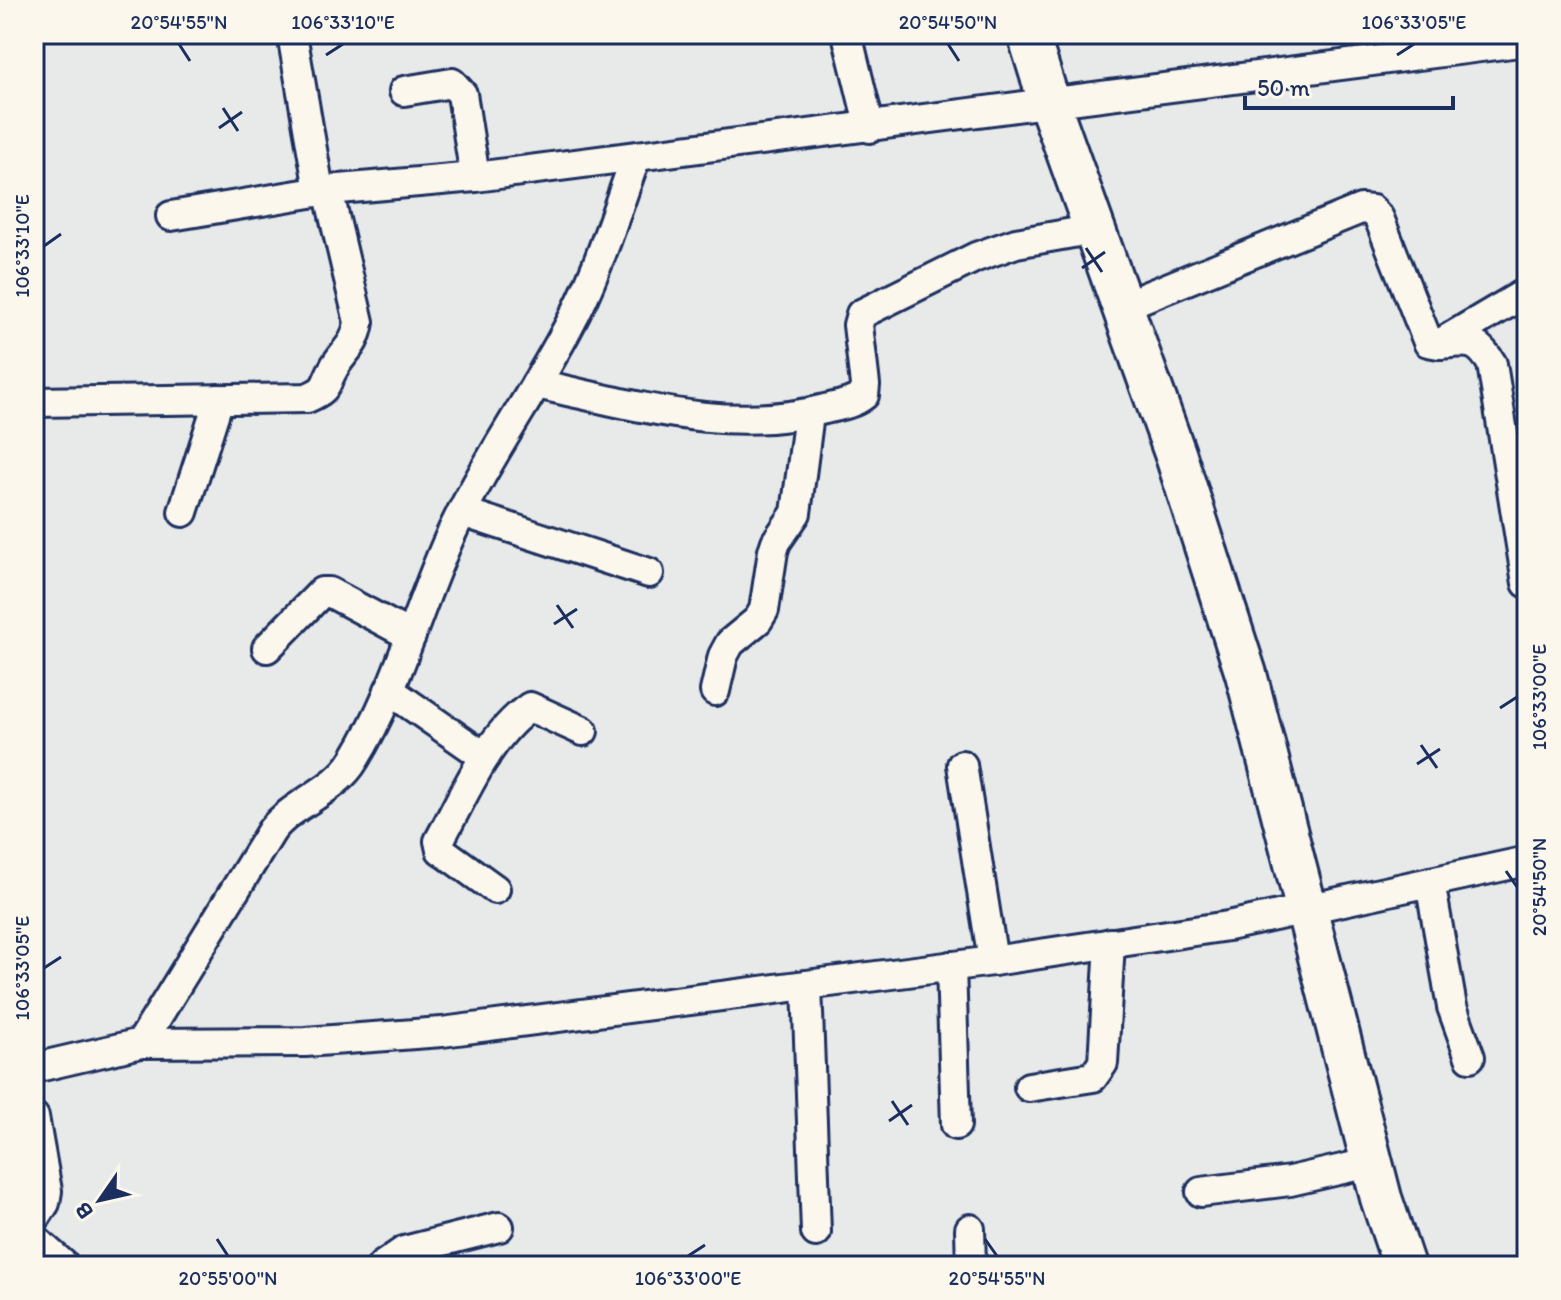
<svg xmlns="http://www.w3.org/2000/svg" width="1561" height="1300" viewBox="0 0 1561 1300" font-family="Itim,sans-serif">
<rect width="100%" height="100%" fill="#e8eaea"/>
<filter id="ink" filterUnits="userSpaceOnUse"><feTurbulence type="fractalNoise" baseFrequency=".0125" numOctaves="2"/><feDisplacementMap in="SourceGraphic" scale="16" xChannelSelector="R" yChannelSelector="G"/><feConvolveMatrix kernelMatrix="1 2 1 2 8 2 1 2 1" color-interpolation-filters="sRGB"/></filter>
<g filter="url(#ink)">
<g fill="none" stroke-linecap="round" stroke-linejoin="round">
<g stroke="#1b2f5e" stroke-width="34">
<g id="street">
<polyline points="292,34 319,190"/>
<polyline points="847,34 870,128"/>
<polyline points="404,91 452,83 462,94 475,177"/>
<polyline points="171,216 328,190"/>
<polyline points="1123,306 1361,209 1372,210 1379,218 1428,342 1439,344 1527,292"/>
<path d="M1441,344C1468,341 1477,339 1492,364L1527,583"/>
<path d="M536,384C631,404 728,435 825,409C838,406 853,404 864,395L865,385L858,325L861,314L976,257L1016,243L1095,229"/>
<path d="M34,402L307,398C331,388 323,385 335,366C346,348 355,346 359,322L328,190L475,177L1527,41"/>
<polyline points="183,512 219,399"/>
<polyline points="462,512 649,573"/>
<polyline points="267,648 322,592 329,592 411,636"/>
<polyline points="389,690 485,757"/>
<polyline points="715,691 723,656 730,643 758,620 764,610 773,551 776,542 796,513 809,414"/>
<polyline points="962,765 993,961"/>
<polyline points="1430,882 1452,1007 1470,1057"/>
<path d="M495,889L441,850L439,841C463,798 488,735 530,707L583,731"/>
<polyline points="951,966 956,1125"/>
<polyline points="807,985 816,1232"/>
<path d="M141,1043L272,830C294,802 336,791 354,760C398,689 417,607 452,532C486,460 532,396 569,326C598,273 615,213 636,157"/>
<polyline points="34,1068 141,1043 305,1042 442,1032 993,961 1228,926 1527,861"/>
<polyline points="1029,1087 1093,1077 1103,1063 1110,943"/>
<polyline points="34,1117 47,1191 45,1203 34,1220"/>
<polyline points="1201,1192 1290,1181 1373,1162"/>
<polyline points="970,1229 971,1266"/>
<polyline points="34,1239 65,1266"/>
<polyline points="382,1266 404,1251 499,1227"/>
</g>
</g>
<g stroke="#1b2f5e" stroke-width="46">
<polyline id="secondary" points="1028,34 1050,105 1176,456 1246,674 1381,1198 1404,1266"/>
</g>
<use href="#street" stroke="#fbf7ec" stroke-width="28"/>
<use href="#secondary" stroke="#fbf7ec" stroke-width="40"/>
</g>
</g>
<path fill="none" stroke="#1b2f5e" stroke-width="3" d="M179,44L190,61M948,44L959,61M326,55L343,44M1397,55L1414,44M223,108L238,131M219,128L242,112M44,246L61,234M1086,248L1102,272M1082,268L1105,252M557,605L573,628M554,624L577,609M1500,708L1517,697M1421,745L1437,768M1417,764L1440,749M1506,871L1517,887M44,968L61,957M892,1101L908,1125M889,1121L912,1105M217,1239L228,1256M985,1239L997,1256M688,1256L705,1245"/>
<rect width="1561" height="1300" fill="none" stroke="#fbf7ec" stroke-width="88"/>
<g transform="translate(100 1200) rotate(236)" stroke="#fbf7ec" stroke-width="6" paint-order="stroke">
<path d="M0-6L14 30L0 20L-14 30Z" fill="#1b2f5e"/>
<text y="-12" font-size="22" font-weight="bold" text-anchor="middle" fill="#1b2f5e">B</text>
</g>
<path d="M1245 96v12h208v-12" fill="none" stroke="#1b2f5e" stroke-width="4"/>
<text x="1257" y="96" font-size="24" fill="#1b2f5e" stroke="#fbf7ec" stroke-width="6" paint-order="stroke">50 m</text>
<rect x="44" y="44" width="1473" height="1212" fill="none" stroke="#1b2f5e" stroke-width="3"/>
<g font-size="20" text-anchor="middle" fill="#1b2f5e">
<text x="179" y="29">20°54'55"N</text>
<text x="343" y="29">106°33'10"E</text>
<text x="948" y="29">20°54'50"N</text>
<text x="1414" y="29">106°33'05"E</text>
<text transform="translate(22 246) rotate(-90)" y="7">106°33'10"E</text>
<text transform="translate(1539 697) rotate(-90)" y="7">106°33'00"E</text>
<text transform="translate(1539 887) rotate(-90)" y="7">20°54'50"N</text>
<text transform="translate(22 968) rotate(-90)" y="7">106°33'05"E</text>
<text x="228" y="1285">20°55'00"N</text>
<text x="688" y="1285">106°33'00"E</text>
<text x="997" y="1285">20°54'55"N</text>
</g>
</svg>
